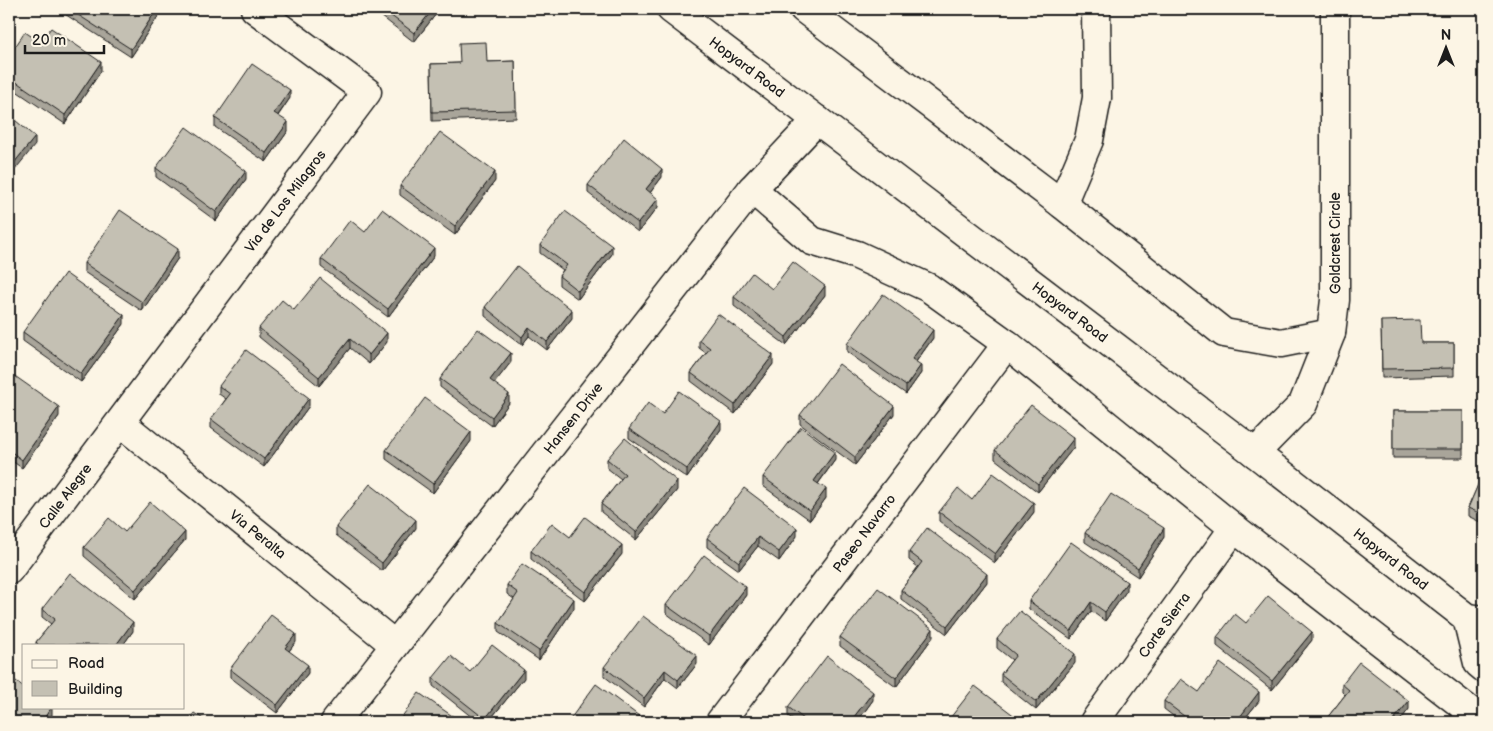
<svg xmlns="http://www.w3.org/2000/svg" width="1493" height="731" viewBox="0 0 1493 731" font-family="'Balsamiq Sans',sans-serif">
<rect width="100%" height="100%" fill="#fcf5e5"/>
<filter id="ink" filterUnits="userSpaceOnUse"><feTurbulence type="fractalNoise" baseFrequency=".02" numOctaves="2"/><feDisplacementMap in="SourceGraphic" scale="10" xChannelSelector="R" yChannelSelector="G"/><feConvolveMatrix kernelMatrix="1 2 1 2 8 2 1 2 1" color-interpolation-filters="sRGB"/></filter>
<g filter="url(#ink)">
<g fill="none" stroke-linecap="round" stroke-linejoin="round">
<g stroke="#1c1c1c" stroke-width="31">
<g id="minor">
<polyline points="804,9 1062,204 1224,333 1281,343 1331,333"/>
<polyline points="752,189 812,241 857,255 929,288 1007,344 1234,528 1484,722"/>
<polyline points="1062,204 1089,140 1097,98 1096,9"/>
<polyline points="121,423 395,645"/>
<polyline points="1255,453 1303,404 1331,333 1335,300 1335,9"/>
<polyline points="9,570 367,92 255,9"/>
<polyline points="335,722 752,189 817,120"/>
<polyline points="720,722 1007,344"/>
<polyline points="1094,722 1234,528"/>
</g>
</g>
<g stroke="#1c1c1c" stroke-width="31">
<g id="secondary">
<polyline points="671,9 1255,453 1467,618 1484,620"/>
<polyline points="1467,618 1478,663 1484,668"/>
</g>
</g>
<use href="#minor" stroke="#fcf5e5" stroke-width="28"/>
<use href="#secondary" stroke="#fcf5e5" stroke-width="28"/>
</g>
<g fill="#a9a59a" stroke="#1c1c1c">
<polygon points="57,9 163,9 131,57"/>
<polygon points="372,9 440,9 414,42"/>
<polygon points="40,42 101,71 65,124 9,86 9,56"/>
<polygon points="515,61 516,118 432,121 431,64"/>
<polygon points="290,98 278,116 288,131 266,162 215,127 215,118"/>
<polygon points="156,168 246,179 216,221 156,177"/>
<polygon points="662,177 650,193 658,207 638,232 588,193 588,185"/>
<polygon points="495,181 455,235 400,195 400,186"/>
<polygon points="540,245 612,254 578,299 559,285 559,276 563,270 540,253"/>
<polygon points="434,256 388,317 321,267 321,259"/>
<polygon points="178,258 142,311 84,272 84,263"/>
<polygon points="772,289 825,295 786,345 734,306 734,297"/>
<polygon points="485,307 572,318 547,350 529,336 522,345 485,316"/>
<polygon points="294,310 387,342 369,364 350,348 319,386 259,337 259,328"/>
<polygon points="1381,321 1421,343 1454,343 1454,376 1382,378"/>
<polygon points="124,324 81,382 23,341 23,332"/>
<polygon points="933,338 916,362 921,373 906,394 847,352 847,344"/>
<polygon points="699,340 773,364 735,414 691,381 691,373 706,353 699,348"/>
<polygon points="511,362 494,383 509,403 492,426 440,387 440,379"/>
<polygon points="9,372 59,416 22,468 9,459"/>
<polygon points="219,386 309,406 264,467 211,428 211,419 226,399 219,394"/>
<rect x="1393" y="411" width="70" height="47"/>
<polygon points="663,414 721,429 687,478 629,438 629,429"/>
<polygon points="894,414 855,465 800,424 800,415"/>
<polygon points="471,441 433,493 386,459 386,450"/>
<polygon points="1074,447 1038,492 995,459 995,450"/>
<polygon points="607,459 677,490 636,540 601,512 601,504 621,479 607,468"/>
<polygon points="835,460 818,484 826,498 810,520 763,486 763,477"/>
<polygon points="1484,471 1484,524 1468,516 1468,508"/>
<polygon points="972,500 1034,512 995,563 939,521 939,512"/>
<polygon points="336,527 416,528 382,571 336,535"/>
<polygon points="125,532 185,540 135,599 84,556 84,547"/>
<polygon points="1085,533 1164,537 1138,577 1085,542"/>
<polygon points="797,536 779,561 758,546 739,570 707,547 707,538"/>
<polygon points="531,551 622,554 585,601 531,559"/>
<polygon points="909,552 987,582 947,634 901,599 901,590 918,567 909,560"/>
<polygon points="507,585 574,608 539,660 498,632 498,623 514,599 507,594"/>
<polygon points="1127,590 1105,621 1091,611 1071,639 1029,609 1029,601"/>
<polygon points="746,595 709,645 666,613 666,605"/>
<polygon points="42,609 133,631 123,645 36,645 36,642 51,624 42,617"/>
<polygon points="1246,623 1312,640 1272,690 1217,646 1217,637"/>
<polygon points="840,637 933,637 896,687 840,646"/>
<polygon points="997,639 1075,663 1036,710 1001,682 1001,674 1012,660 997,648"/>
<polygon points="296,642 289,651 308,673 277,713 230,677 230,669"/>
<polygon points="697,664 678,688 665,678 644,707 604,676 604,667"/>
<polygon points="433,678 524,678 488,722 478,722 433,686"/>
<polygon points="1342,684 1409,709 1399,722 1327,722 1327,718 1345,695 1342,692"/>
<polygon points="1199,692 1259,701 1242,722 1181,722 1164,709 1164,701"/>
<polygon points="873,700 857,722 797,722 788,716 788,707"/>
<polygon points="401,718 461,722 401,722"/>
</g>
<g fill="#89867d" stroke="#1c1c1c">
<polygon points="157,9 163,9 131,57 131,49"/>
<polygon points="433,9 440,9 414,42 414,33"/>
<polygon points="101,62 101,71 65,124 65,115"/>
<polygon points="290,90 290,98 274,121 274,113"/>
<polygon points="288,122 288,131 266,162 266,153"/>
<polygon points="35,137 35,145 9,177 9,169"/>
<polygon points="662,169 662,177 646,198 646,189"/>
<polygon points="246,171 246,179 216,221 216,212"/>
<polygon points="495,172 495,181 455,235 455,226"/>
<polygon points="658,199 658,207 638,232 638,223"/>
<polygon points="612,246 612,254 578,299 578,291"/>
<polygon points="434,248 434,256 388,317 388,309"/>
<polygon points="178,249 178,258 142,311 142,302"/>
<polygon points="825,286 825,295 786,345 786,337"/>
<polygon points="572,310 572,318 547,350 547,342"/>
<polygon points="124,315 124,324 81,382 81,374"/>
<polygon points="529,327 529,336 522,345 522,337"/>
<polygon points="933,330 933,338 912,367 912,359"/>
<polygon points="387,333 387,342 369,364 369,355"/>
<polygon points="350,339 350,348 319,386 319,377"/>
<polygon points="511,353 511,362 490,389 490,380"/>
<polygon points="773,355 773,364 735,414 735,405"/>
<polygon points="921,365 921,373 906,394 906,386"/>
<polygon points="509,394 509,403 492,426 492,417"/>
<polygon points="309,398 309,406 264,467 264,459"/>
<polygon points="894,406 894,414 855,465 855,457"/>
<polygon points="59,407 59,416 22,468 22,460"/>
<polygon points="721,421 721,429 687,478 687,469"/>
<polygon points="471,432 471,441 433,493 433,484"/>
<polygon points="1074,438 1074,447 1038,492 1038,484"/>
<polygon points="835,452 835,460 814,489 814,481"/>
<polygon points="677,481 677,490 636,540 636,532"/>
<polygon points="826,489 826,498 810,520 810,511"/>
<polygon points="1034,503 1034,512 995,563 995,554"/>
<polygon points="416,520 416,528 382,571 382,563"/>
<polygon points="797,528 797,536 779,561 779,552"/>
<polygon points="1164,528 1164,537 1138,577 1138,568"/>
<polygon points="185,532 185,540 135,599 135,590"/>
<polygon points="758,537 758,546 739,570 739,562"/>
<polygon points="622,545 622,554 585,601 585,592"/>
<polygon points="987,574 987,582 947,634 947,626"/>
<polygon points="1127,582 1127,590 1105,621 1105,612"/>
<polygon points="746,587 746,595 709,645 709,636"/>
<polygon points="574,599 574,608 539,660 539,651"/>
<polygon points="1091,602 1091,611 1071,639 1071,631"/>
<polygon points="133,622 133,631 123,645 116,645"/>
<polygon points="933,629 933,637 896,687 896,678"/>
<polygon points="1312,632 1312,640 1272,690 1272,681"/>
<polygon points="296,634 296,642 285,656 285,648"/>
<polygon points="1075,654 1075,663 1036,710 1036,702"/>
<polygon points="697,656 697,664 678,688 678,680"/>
<polygon points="308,665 308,673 277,713 277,705"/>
<polygon points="524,670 524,678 488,722 485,722 485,719"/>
<polygon points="665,670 665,678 644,707 644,698"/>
<polygon points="873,692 873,700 857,722 850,722"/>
<polygon points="1259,692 1259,701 1242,722 1236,722"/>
<polygon points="1409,701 1409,709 1399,722 1392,722"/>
<polygon points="52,707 52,715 47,722 41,722"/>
</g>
<g fill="#c4c0b3" stroke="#1c1c1c">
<polygon points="69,9 157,9 131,49"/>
<polygon points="382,9 433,9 414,33"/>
<polygon points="51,28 101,62 65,115 9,77 9,56 25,32 40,42"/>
<polygon points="486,42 487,62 515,61 516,110 432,112 431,64 460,63 459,43"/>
<polygon points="252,64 290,90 274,113 288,122 266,153 215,118"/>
<polygon points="9,115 35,137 9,169"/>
<polygon points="186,127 246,171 216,212 156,168"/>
<polygon points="440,132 495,172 455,226 400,186"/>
<polygon points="624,138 662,169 646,189 658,199 638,223 588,185"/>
<polygon points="382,209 434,248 388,309 321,259 350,220 365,232"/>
<polygon points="120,210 178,249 142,302 84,263"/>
<polygon points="565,211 612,246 578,291 559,276 567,265 540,245"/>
<polygon points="793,262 825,286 786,337 734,297 752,273 772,289"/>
<polygon points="517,266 572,310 547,342 529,327 522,337 485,307"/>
<polygon points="65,273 124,315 81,374 23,332"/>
<polygon points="320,278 387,333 369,355 350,339 319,377 259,328 282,300 294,310"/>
<polygon points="883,294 933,330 912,359 921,365 906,386 847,344"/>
<polygon points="718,314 773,355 735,405 691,373 710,348 699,340"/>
<polygon points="1420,320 1421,343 1454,343 1454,368 1382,369 1381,321"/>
<polygon points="478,329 511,353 490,380 509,394 492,417 440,379"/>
<polygon points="246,350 309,398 264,459 211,419 230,394 219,386"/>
<polygon points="839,364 894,406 855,457 800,415"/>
<polygon points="9,372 59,407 22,460 9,450"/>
<polygon points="679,391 721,421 687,469 629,429 648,403 663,414"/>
<polygon points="425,398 471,432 433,484 386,450"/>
<polygon points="1031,405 1074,438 1038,484 995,450"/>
<rect x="1393" y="411" width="70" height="38"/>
<polygon points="801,427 835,452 814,481 826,489 810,511 763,477"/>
<polygon points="625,438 677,481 636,532 601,504 625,474 607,459"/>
<polygon points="1484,471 1484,515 1468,508"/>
<polygon points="993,473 1034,503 995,554 939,512 958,488 972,500"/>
<polygon points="370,484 416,520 382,563 336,527"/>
<polygon points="744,488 797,528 779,552 758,537 739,562 707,538"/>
<polygon points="1111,494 1164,528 1138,568 1085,533"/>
<polygon points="150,502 185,532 135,590 84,547 109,518 125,532"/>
<polygon points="585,517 622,545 585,592 531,551 552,523 570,537"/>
<polygon points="927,528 987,574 947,626 901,590 922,562 909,552"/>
<polygon points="1071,542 1127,582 1105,612 1091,602 1071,631 1029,601"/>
<polygon points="704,555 746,587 709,636 666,605"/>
<polygon points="522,564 574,599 539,651 498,623 518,593 507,585"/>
<polygon points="70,573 133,622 116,645 39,645 36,642 55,619 42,609"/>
<polygon points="878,588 933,629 896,678 840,637"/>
<polygon points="1268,596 1312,632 1272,681 1217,637 1235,614 1246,623"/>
<polygon points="1020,611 1075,654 1036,702 1001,674 1016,655 997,639"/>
<polygon points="271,615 296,634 285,648 308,665 277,705 230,669"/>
<polygon points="643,616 697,656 678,680 665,670 644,698 604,667"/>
<polygon points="492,645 524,670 485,719 433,678 451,656 470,672"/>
<polygon points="827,656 873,692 850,722 808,722 788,707"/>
<polygon points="1359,662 1409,701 1392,722 1333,722 1327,718 1349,690 1342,684"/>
<polygon points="1220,663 1259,692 1236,722 1192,722 1164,701 1181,679 1199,692"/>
<polygon points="9,676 24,687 24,707 52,707 41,722 9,722"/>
<polygon points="596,684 643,719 641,722 568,722"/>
<polygon points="975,686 1020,720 1018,722 947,722"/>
<polygon points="419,693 461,722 407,722 401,718"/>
<polygon points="194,713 208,722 187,722"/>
<polygon points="1308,719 1312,722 1305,722"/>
</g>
</g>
<g text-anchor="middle" stroke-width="4" stroke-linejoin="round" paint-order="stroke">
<g font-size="14" fill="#1c1c1c" stroke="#fcf5e5">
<text transform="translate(747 67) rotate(37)" y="5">Hopyard Road</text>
<text transform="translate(285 201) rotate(-53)" y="5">Via de Los Milagros</text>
<text transform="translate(1335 243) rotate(-90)" y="5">Goldcrest Circle</text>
<text transform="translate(1070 312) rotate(37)" y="5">Hopyard Road</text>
<text transform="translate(573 418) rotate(-52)" y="5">Hansen Drive</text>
<text transform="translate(65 496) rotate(-53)" y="5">Calle Alegre</text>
<text transform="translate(864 533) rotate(-53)" y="5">Paseo Navarro</text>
<text transform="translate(258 534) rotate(39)" y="5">Via Peralta</text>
<text transform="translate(1391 559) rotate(38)" y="5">Hopyard Road</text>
<text transform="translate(1164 625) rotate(-54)" y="5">Corte Sierra</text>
</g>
</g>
<rect width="1493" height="731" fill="none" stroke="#fcf5e5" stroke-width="30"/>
<rect x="15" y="15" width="1463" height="701" fill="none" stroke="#1c1c1c" stroke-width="2" filter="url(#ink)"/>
<rect x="22" y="644" width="162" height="65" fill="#fcf5e5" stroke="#a29e95"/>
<rect x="32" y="660" width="25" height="8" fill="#fcf5e5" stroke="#a29e95"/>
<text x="68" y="668" font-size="15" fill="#1c1c1c">Road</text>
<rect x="32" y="681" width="25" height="15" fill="#c4c0b3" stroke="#a29e95"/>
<text x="68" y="694" font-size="15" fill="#1c1c1c">Building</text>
<g transform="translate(1446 48)" stroke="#fcf5e5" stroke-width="4" paint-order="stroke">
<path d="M0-4L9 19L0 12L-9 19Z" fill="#1c1c1c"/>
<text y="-8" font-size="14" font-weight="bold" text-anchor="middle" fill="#1c1c1c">N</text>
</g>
<path d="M25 45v8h79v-8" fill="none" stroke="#1c1c1c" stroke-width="2.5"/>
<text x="32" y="45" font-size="15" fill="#1c1c1c" stroke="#fcf5e5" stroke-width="4" paint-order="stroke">20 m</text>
</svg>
